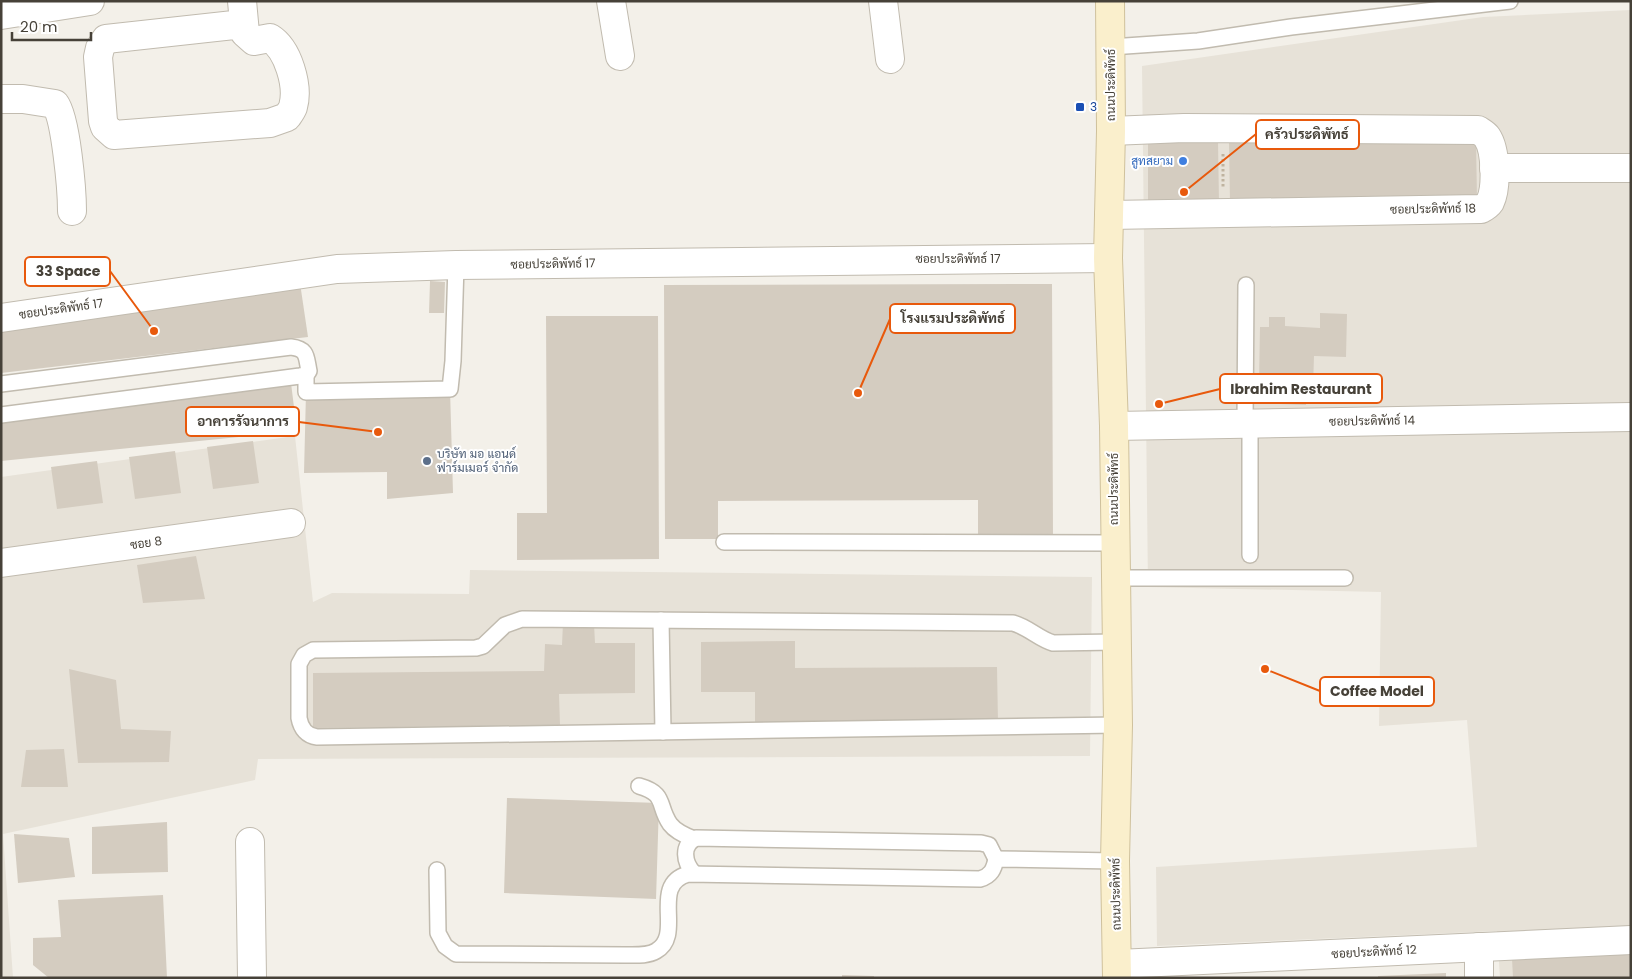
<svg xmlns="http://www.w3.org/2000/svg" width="1632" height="979" viewBox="0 0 1632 979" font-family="Poppins,Sarabun,sans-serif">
<rect width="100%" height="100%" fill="#f3f0e9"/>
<g fill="#e7e2d8">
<polygon points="1631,10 1631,978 1500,978 1497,931 1157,946 1156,867 1477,847 1467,720 1379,726 1381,592 1148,587 1142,66 1483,17"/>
<polygon points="295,436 313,602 332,593 469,594 470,570 1092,577 1090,756 258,759 255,780 3,834 13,978 1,978 1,477"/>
</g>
<g fill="#d4ccc0">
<polygon points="1476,141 1477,200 1230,202 1229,143"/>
<polygon points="1218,142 1219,203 1148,203 1148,143"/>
<polygon points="430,281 445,282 444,313 429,313"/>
<polygon points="300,283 308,337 1,373 1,324"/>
<polygon points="1052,284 1053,537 978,537 978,500 718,501 718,539 665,539 664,285"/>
<polygon points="1320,313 1347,314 1346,357 1314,356 1313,387 1306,386 1306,405 1280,404 1281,385 1259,384 1260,327 1269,327 1269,317 1285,317 1285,326 1320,328"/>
<polygon points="546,316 658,316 659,559 517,560 517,513 547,513"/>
<polygon points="291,383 297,431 1,461 1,420"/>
<polygon points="450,389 453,493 387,499 387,472 304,473 306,392"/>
<polygon points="253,441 259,483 213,489 207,447"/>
<polygon points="175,451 181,493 135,499 129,457"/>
<polygon points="97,461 103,503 57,509 51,467"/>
<polygon points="196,556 205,599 143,603 137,565"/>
<polygon points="563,623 594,624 595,643 635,643 635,693 559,694 560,725 313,728 313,673 544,671 545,644 562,645"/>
<polygon points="795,641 795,668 997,667 998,723 755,726 755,692 701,692 701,642"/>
<polygon points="69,669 116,680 121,729 171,731 169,762 78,763"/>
<polygon points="64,749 68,787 21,787 26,750"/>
<polygon points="507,798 659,803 656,899 504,893"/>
<polygon points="167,822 168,872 92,874 92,827"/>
<polygon points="14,834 69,838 75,877 18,883"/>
<polygon points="163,895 167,978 49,978 33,965 33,938 61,937 58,900"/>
<polygon points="1631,953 1631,978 1513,978 1512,958"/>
<polygon points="1446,973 1446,978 1378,978 1378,976"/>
<polygon points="842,975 874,976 874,978 842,978"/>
</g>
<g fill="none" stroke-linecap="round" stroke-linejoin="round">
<g stroke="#c1bbaf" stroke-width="18">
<g id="service">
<polyline points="1111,47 1198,41 1291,27 1510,1"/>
<polyline points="306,375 306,392 450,389 453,361 456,265"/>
<path d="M1,384L291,347C308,349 306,357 309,371L306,375L300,376L1,415"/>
<polyline points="1245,423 1246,285"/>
<polyline points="1250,423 1250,555"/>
<polyline points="724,542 1114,543"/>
<polyline points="1115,578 1345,578"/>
<polyline points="661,620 663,732"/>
<path d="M1116,642L1053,643C1039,639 1028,627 1013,623L522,619L505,625L483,646L476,648L313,650L304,655L299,664V718C301,729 307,736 317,737L1118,725"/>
<path d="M639,786C667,794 657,805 670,824C676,832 686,836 694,839"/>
<path d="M437,870L438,933L445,946L456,954L625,955C635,955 648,956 656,951C685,935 649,885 688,874L980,879C991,876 994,869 996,859L1115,861"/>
<path d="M694,873C684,863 681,845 696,838L981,843L989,845L996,859"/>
</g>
</g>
<g stroke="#c1bbaf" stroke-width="30">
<g id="minor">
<path d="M242,1L245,33L254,41L270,38C288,49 299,86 293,107C292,110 289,114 287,117L270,123L114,135L105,127L103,121L98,57L100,48L106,39L243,24"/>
<polyline points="611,1 620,56"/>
<polyline points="883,1 890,59"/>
<polyline points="1,15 90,1"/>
<path d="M1,99H23L55,104C66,118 72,191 72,211"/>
<polyline points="1494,168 1631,168"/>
<path d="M1109,215L1481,209C1485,207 1488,205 1490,202C1497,188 1496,150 1487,137C1485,134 1481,132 1478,130L1184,128L1111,131"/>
<polyline points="1,318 337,269 456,265 1108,258"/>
<polyline points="1114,426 1631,417"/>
<polyline points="1,563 291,523"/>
<polyline points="250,842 252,978"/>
<polyline points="1479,947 1479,978"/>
<polyline points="1118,964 1631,940"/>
</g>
</g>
<g stroke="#cfc19c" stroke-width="30">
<polyline id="secondary" points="1110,1 1111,131 1108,258 1114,426 1118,725 1115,861 1117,978"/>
</g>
<polyline stroke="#bfb39f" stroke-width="3" stroke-dasharray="2.5 2.5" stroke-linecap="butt" points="1223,154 1223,187"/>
<use href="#service" stroke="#fff" stroke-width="15"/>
<use href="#minor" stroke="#fff" stroke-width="28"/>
<use href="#secondary" stroke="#faefcc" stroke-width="28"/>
</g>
<rect fill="#1a4fb4" stroke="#fff" stroke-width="2" x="1075" y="102" width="10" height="10" rx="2.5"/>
<circle fill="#3f7fe0" stroke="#fff" stroke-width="2" cx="1183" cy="161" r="5"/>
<circle fill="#5c6f8a" stroke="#fff" stroke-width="2" cx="427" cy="461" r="5"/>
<g text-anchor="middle" stroke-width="4" stroke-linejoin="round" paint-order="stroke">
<g font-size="12" fill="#464138" stroke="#fff">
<text transform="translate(1111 85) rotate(-90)" y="4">ถนนประดิพัทธ์</text>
<text transform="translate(1433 209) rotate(-1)" y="4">ซอยประดิพัทธ์ 18</text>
<text x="958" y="263">ซอยประดิพัทธ์ 17</text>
<text transform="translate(553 264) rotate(-1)" y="4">ซอยประดิพัทธ์ 17</text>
<text transform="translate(61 309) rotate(-8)" y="4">ซอยประดิพัทธ์ 17</text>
<text transform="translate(1372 421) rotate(-1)" y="4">ซอยประดิพัทธ์ 14</text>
<text transform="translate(1114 489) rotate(-90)" y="4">ถนนประดิพัทธ์</text>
<text transform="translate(146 543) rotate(-8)" y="4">ซอย 8</text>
<text transform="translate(1116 894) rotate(-91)" y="4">ถนนประดิพัทธ์</text>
<text transform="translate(1374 952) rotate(-3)" y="4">ซอยประดิพัทธ์ 12</text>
</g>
<g font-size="12" fill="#164399" stroke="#fff" text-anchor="start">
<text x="1090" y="111">3</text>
</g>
<g font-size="12" fill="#366cbe" stroke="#fff" text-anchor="end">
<text x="1173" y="165">สูทสยาม</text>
</g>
<g font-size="12" fill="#4e5e75" stroke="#fff" text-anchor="start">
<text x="437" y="458">บริษัท มอ แอนด์<tspan x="437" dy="14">ฟาร์มเมอร์ จำกัด</tspan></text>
</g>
</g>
<path fill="none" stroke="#e8590c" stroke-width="2" d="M1184 192L1256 134M154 331L110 271M858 393L890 319M1159 404L1220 389M378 432L299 422M1265 669L1320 691"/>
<g fill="#e8590c" stroke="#fff" stroke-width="2">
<circle cx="1184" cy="192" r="5"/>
<circle cx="154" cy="331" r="5"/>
<circle cx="858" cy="393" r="5"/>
<circle cx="1159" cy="404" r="5"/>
<circle cx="378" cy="432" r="5"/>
<circle cx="1265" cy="669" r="5"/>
</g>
<g fill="#fff" stroke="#e8590c" stroke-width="2">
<rect x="1256" y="120" width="103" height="29" rx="5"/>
<rect x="25" y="257" width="85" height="29" rx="5"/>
<rect x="890" y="304" width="125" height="29" rx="5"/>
<rect x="1220" y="374" width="162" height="29" rx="5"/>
<rect x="186" y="407" width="113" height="29" rx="5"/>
<rect x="1320" y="677" width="114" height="29" rx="5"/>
</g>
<g font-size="14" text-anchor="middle" font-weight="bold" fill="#464138">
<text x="1307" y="139">ครัวประดิพัทธ์</text>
<text x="68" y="276">33 Space</text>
<text x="953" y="323">โรงแรมประดิพัทธ์</text>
<text x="1301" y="394">Ibrahim Restaurant</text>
<text x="243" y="426">อาคารรัจนาการ</text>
<text x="1377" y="696">Coffee Model</text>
</g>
<rect width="1632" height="979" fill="none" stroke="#464138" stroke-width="5"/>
<path d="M12 32v8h79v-8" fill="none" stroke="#464138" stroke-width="2.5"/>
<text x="20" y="32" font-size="15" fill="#464138" stroke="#ffffff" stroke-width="4" paint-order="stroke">20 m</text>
</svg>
